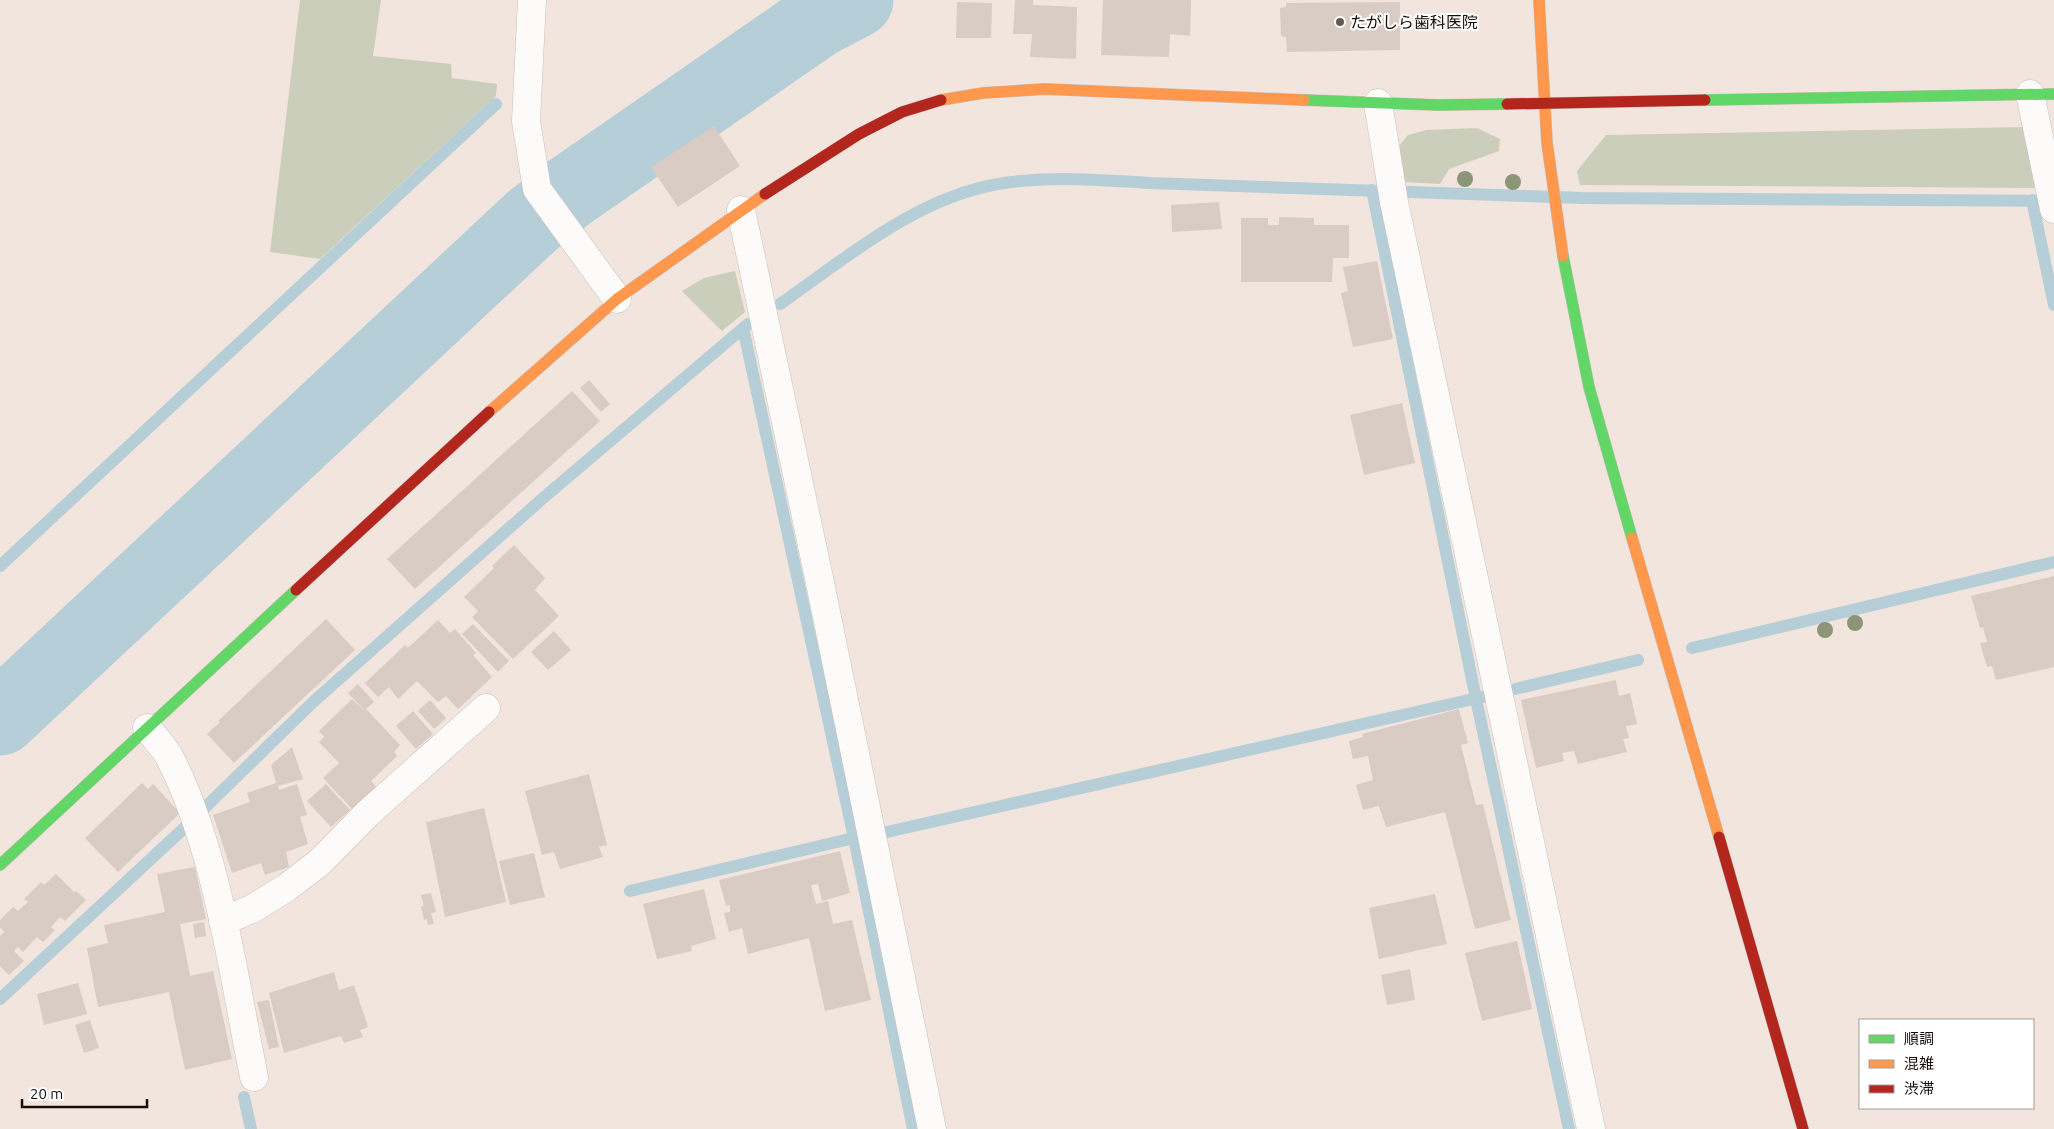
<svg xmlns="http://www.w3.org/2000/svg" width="2054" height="1129" viewBox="0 0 2054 1129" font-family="Ubuntu,'Noto Sans JP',sans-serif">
<rect width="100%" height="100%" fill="#f2e5dd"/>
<g fill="#cccebc">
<polygon points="300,0 381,0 373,56 451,64 452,78 497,84 496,96 320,259 270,252"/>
<polygon points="2024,127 2038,188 1580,185 1577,171 1606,135"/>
<polygon points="1477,128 1500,139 1499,151 1449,169 1440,184 1403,182 1399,146 1408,135 1426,130"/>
<polygon points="735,271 745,312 722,331 682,291 704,278"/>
</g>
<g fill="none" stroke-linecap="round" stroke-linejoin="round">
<g stroke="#b6ced7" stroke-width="12">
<polyline points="558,180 568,193"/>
<polyline points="1372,190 1476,699 1569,1129"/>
<polyline points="2032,200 2054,305"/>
<path d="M780,304C846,258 916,198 998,184C1049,175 1100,180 1150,183L1582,198L2054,201"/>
<polyline points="743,328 854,838 913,1129"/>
<polyline points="0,566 496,104"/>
<polyline points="1692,648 2054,562"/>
<polyline points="1515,689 1638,660"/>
<polyline points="887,832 1482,697"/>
<polyline points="630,891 858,837"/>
<polyline points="0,999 181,831 312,703 542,499 748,324"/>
<polyline points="244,1097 251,1129"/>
</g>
<polyline stroke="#b6ced7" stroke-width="75" points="0,718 533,220 568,193 818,20 856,0"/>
</g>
<g fill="#d8ccc4">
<polygon points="1015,0 1033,0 1033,5 1077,7 1076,59 1030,57 1032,34 1013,34"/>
<polygon points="1103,0 1191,0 1190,36 1170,34 1169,57 1101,55"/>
<polygon points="957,2 992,3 991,38 956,38"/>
<polygon points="1400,2 1400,50 1287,52 1286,37 1281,36 1280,8 1286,7 1286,3"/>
<polygon points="714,126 740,166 678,207 651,167"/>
<polygon points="1219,202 1222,229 1172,232 1171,205"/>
<polygon points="1279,217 1314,218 1314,225 1349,225 1349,258 1333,258 1332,282 1241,282 1241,218 1268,218 1268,225 1279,225"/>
<polygon points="1377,261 1393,339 1353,347 1341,293 1348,291 1343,267"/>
<polygon points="589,380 610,404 601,412 580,388"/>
<polygon points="572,391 600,421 415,589 387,559"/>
<polygon points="1402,403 1415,463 1364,475 1350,415"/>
<polygon points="514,545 545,578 535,590 559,616 513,659 472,617 478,611 464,597 494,568 492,566"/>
<polygon points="2054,576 2054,667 1996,680 1992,666 1987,667 1980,643 1987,642 1983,627 1980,628 1971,596"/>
<polygon points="326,619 355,650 234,763 207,734 220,722 218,721"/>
<polygon points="438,620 450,633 455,629 476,653 473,655 492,677 458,709 446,696 438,702 417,681 398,699 389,687 378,697 365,683 405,645 408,648"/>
<polygon points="473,624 509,661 498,672 462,634"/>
<polygon points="554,631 571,650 548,670 531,652"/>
<polygon points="1616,680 1619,696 1630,693 1637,724 1626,726 1629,738 1623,739 1627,752 1578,764 1574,751 1562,753 1564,761 1536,768 1521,700"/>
<polygon points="358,684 374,702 366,709 400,745 394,752 397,756 371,781 377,788 353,810 323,778 339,763 319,742 324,737 319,731 352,699 367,713 348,693"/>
<polygon points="430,700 446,718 434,729 418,711"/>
<polygon points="1459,709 1468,743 1461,745 1476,805 1483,804 1511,920 1475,929 1445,812 1386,827 1379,806 1363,810 1356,785 1373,780 1368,756 1353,759 1349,741 1363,737 1362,734"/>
<polygon points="413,711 433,734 416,749 396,726"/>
<polygon points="292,747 303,779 278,786 279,790 297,784 307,815 300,817 308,844 286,852 289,867 265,875 261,863 232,873 213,815 250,802 247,793 276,783 271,765"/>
<polygon points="589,774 607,845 599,847 603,857 560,869 554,852 542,855 525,791"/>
<polygon points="142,783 148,789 153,784 180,813 118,872 85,838"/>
<polygon points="326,784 350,810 331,827 307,801"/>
<polygon points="484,808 506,902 445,917 426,822"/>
<polygon points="840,851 850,893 822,901 818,884 811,885 816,904 828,901 833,924 852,920 871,1000 825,1011 809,938 748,954 742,928 729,932 724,913 730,912 730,905 726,906 719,880"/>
<polygon points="534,853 545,897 510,905 499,861"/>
<polygon points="195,867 206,919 180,924 190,976 213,971 232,1059 185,1070 169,992 98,1007 87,948 108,943 104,925 165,912 157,874"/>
<polygon points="56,874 75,893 76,891 86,900 65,921 60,917 51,927 55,930 43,942 37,937 23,952 18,947 14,951 24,961 9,975 0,966 0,936 4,932 0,927 0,920 13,907 18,911 28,902 24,899 41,882 44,885"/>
<polygon points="704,889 716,939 691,946 692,951 657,959 643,904"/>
<polygon points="431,893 436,912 431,913 434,924 428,925 427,919 424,920 421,906 424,906 421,895"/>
<polygon points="1435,894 1447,944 1379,959 1369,908"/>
<polygon points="204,922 206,936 195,938 193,924"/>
<polygon points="1517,941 1532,1009 1482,1021 1465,953"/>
<polygon points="1410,969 1415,1000 1387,1005 1381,975"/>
<polygon points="334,972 339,990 354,985 368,1027 360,1030 363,1037 344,1043 341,1036 284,1053 269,993"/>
<polygon points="78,983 87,1014 44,1025 37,994"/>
<polygon points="269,1000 279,1047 269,1049 257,1002"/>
<polygon points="90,1020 99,1048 84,1053 75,1025"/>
</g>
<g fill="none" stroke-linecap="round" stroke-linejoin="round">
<g stroke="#c9bfb9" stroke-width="29">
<g id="street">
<polyline points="532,0 526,121 537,189 617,299"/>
<polyline points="2030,94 2054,209"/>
<polyline points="1378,103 1394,202 1591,1129"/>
<polyline points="741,210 819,578 932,1129"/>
<path d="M147,728C155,738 165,748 170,758C218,853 233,974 254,1077"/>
<polyline points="223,921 252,909 286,888 320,862 367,814 486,708"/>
</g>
</g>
<g stroke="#c9bfb9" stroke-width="12">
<g id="fast">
<polyline points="1304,100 1438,105 1507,104"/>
<polyline points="1705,100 2054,94"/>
<polyline points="1563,256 1589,387 1632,538"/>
<polyline points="0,865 296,590"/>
</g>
</g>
<g stroke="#c9bfb9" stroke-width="12">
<g id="slow">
<polyline points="1539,0 1547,143 1563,256"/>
<polyline points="941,100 983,93 1045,89 1304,100"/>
<polyline points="489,412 617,299 765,194"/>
<polyline points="1632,538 1719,837"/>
</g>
</g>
<g stroke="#c9bfb9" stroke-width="12">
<g id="jam">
<polyline points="1507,104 1705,100"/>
<polyline points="765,194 859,134 902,112 941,100"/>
<polyline points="296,590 489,412"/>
<polyline points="1719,837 1803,1129"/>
</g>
</g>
<use href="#street" stroke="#fdfbfa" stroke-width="28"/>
<use href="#fast" stroke="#63d668" stroke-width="11"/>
<use href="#slow" stroke="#ff974d" stroke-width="11"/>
<use href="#jam" stroke="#b3261e" stroke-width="11"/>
</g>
<g fill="#8c9577">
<circle cx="1465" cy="179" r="8"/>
<circle cx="1513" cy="182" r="8"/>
<circle cx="1855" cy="623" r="8"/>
<circle cx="1825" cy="630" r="8"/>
</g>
<circle fill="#625953" stroke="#fff" stroke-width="2" cx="1340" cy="22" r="5"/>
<g text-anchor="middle" stroke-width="4" stroke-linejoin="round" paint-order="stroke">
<g font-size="16" fill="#150d08" stroke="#fff" text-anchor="start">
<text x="1350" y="28">たがしら歯科医院</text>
</g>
</g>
<rect x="1859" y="1019" width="175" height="90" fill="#ffffff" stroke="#a19e9c"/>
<rect x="1869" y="1035" width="25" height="8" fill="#63d668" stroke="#a19e9c"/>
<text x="1904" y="1044" font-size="15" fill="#150d08">順調</text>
<rect x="1869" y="1060" width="25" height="8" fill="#ff974d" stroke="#a19e9c"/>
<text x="1904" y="1069" font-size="15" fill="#150d08">混雑</text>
<rect x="1869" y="1085" width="25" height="8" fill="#b3261e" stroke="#a19e9c"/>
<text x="1904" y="1094" font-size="15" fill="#150d08">渋滞</text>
<path d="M22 1099v8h125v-8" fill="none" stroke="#150d08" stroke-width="2.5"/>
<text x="30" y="1099" font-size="15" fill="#150d08" stroke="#ffffff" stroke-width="4" paint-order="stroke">20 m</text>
</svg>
